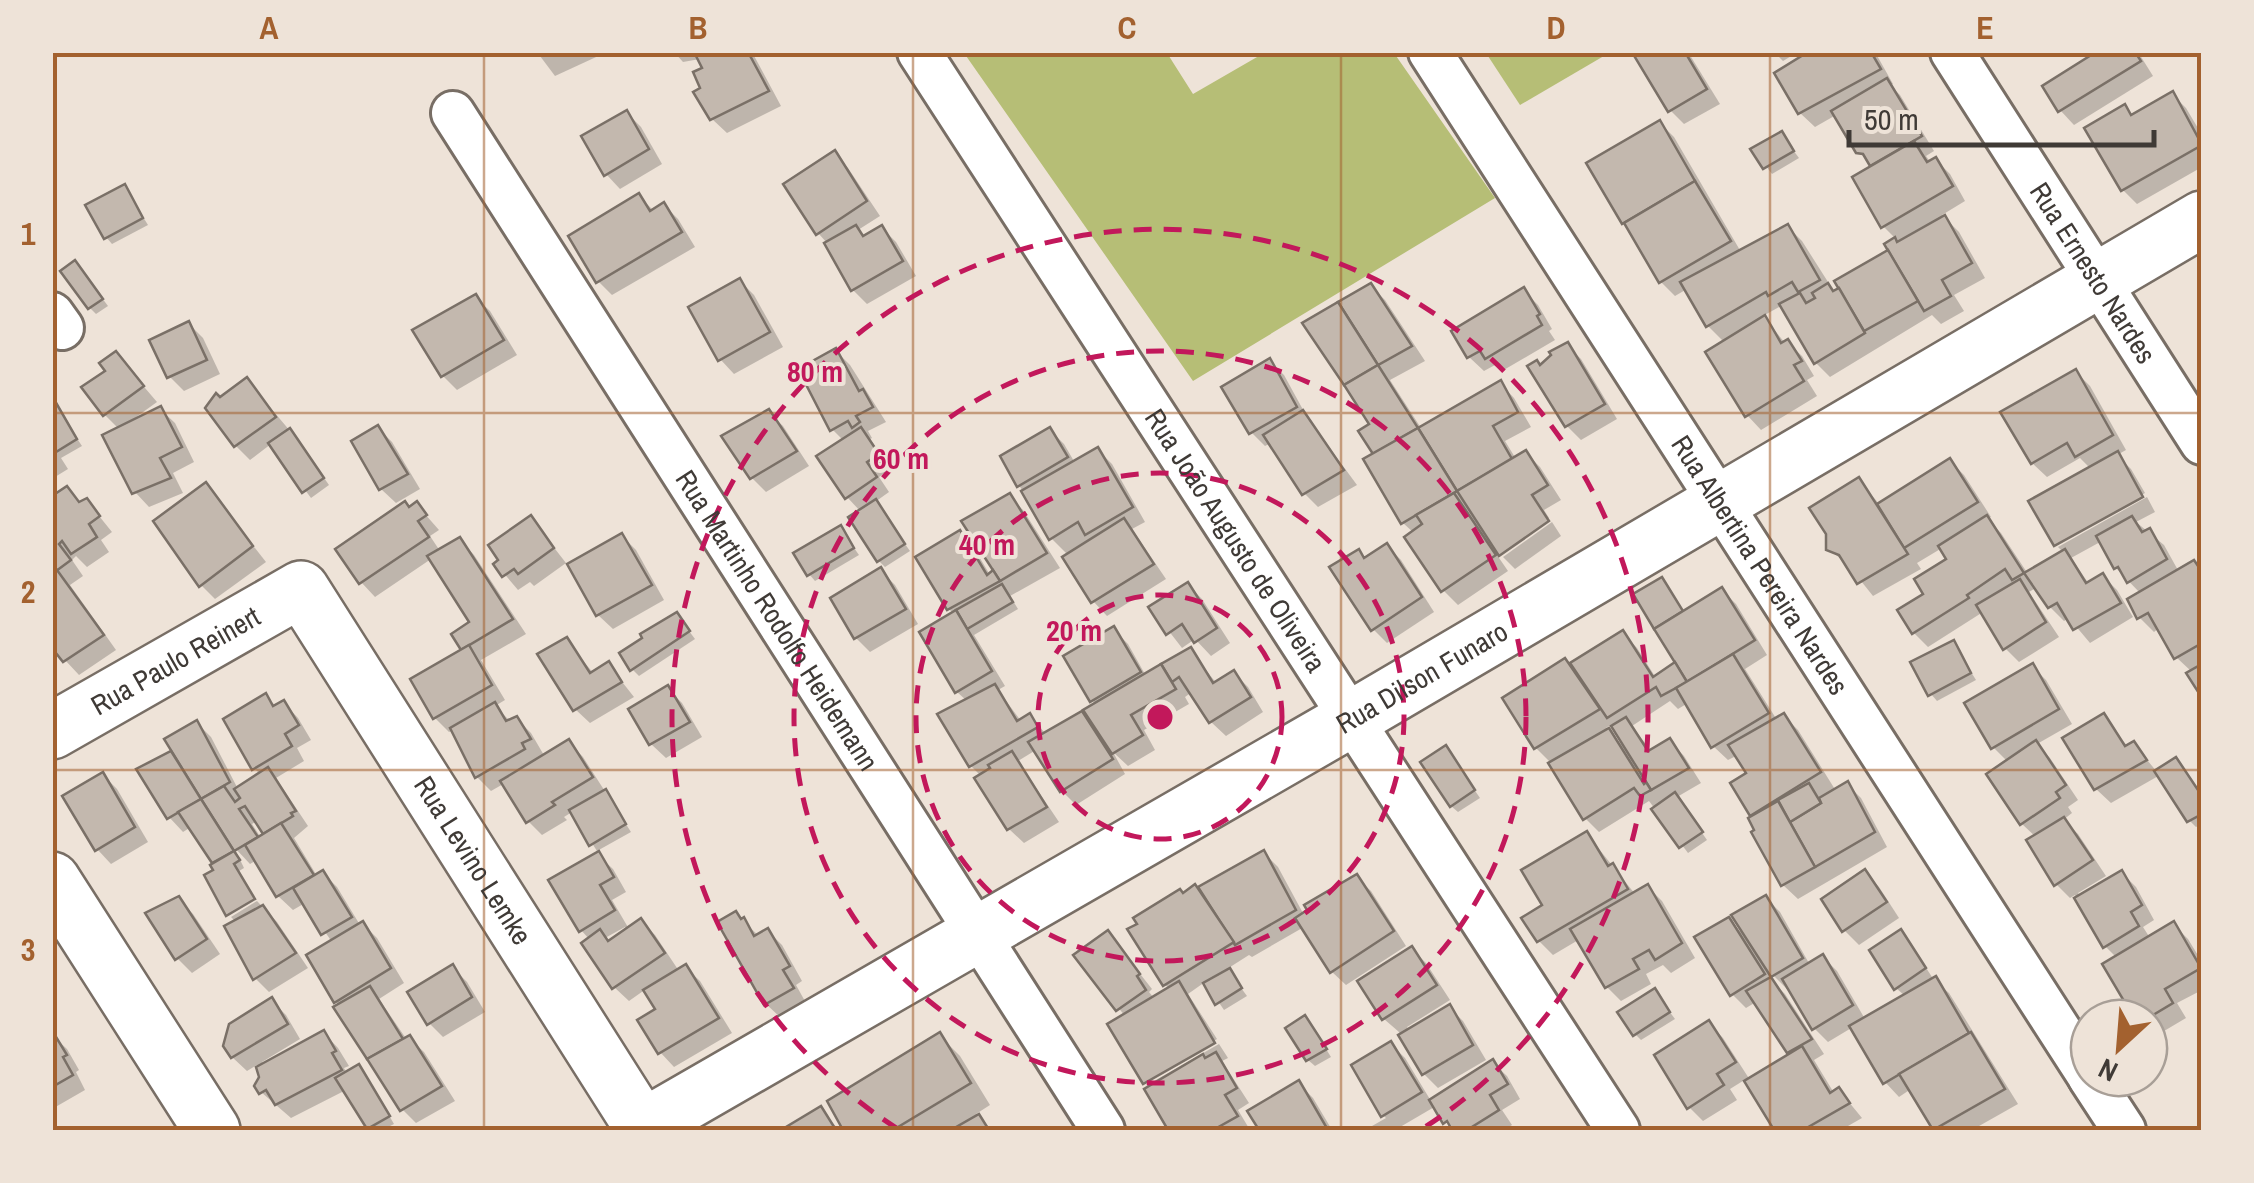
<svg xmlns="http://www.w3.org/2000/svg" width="2254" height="1183" viewBox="0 0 2254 1183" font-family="'Archivo Narrow',sans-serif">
<rect width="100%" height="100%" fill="#eee3d8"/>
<g fill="#b6be76">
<polygon points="964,53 1167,53 1193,94 1264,53 1394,53 1495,198 1193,381"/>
<polygon points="1486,53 1609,53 1520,105"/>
</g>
<g fill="#0003" fill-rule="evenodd">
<polygon points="537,52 607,52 555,76"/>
<polygon points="674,52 752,52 781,106 727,133 712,119 704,89 705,69 700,59 683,62"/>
<polygon points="1641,52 1688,52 1720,104 1684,124 1670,110"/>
<polygon points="1774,52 1798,52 1783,61"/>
<polygon points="1812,52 1875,52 1893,84 1890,85 1900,95 1934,151 1926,156 1931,163 1936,160 1950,174 1965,201 1942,215 1959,232 1985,278 1954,295 1964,311 1941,324 1932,315 1830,377 1816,363 1781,306 1763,316 1785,343 1787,342 1802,356 1814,376 1807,380 1817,396 1761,430 1747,415 1725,343 1708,326 1687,289 1675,296 1661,282 1590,164 1660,123 1674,137 1741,252 1788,227 1802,241 1835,293 1891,251 1888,244 1896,239 1883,226 1874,167 1861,154 1836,115 1815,127 1800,113 1777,74"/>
<polygon points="2101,52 2138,52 2153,76 2074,125 2060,110"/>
<polygon points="2172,94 2186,108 2202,135 2202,167 2137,204 2123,190 2125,107 2134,116"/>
<polygon points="627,113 641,127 662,164 620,189 606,174"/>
<polygon points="1781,134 1799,158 1772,174 1754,150"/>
<polygon points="834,153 848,168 880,216 858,230 866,238 882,228 896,242 916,276 867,304 853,290 828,244 818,233"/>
<polygon points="124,187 148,225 112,244 106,237"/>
<polygon points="639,196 654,211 664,205 678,219 695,247 612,295 598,281"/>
<polygon points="81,270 108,306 96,314 90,308"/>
<polygon points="740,281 754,295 783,347 734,374 720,359"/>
<polygon points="1371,286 1385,300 1425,361 1390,380 1421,428 1500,383 1514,398 1531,427 1505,441 1516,459 1526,453 1540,467 1561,500 1544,510 1549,518 1497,555 1508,571 1458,605 1443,590 1414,533 1403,523 1367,460 1376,455 1372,425"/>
<polygon points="1524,291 1538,305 1552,329 1549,331 1555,340 1502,371 1495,365 1484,371 1469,357"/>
<polygon points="475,297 490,311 517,355 457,390 443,376"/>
<polygon points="189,324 203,338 220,374 184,391 169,376"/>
<polygon points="1567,345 1581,359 1617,419 1581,440 1567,426 1531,366 1541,367"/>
<polygon points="836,351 850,365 886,422 868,431 872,438 870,439 891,469 879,477 889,492 875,502 910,551 885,567 879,561 861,512 847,497 844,441 832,429"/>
<polygon points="116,354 157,402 132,420 133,422 160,409 175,423 194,462 173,473 183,493 149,507 135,492 119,429 105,415"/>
<polygon points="1269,361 1284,375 1307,417 1357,485 1318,507 1304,493 1271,443 1265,446 1251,432"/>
<polygon points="2076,372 2090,386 2126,450 2117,455 2131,469 2145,493 2056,542 2056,546 2032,502 2091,469 2080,458 2047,477 2032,463"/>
<polygon points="247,380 296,438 329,485 311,498 271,444 250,460 236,446 220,400"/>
<polygon points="54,404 82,446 61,458 68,469 55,477"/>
<polygon points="768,412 783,426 809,466 766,492 752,478"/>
<polygon points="378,428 392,442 420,489 396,503 381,489 354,442"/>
<polygon points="1050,430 1064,444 1075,463 1098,450 1112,464 1145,522 1132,529 1166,579 1107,616 1093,601 1069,556 1051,538 1019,485"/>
<polygon points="1950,461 1964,475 1991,517 1987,519 2001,533 2028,574 2064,553 2058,547 2147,497 2155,512 2136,522 2164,545 2179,572 2194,563 2202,571 2202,693 2192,672 2176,657 2159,628 2154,632 2139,617 2141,594 2116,568 2102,541 2071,558 2089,584 2103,576 2117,590 2133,617 2090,643 2069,618 2064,621 2050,607 2037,587 2029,592 2059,637 2019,662 2005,648 1983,612 1928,647 1914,633 1927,595 1950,559 1942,548 1917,563 1921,569 1873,596 1849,566 1829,549 1859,480 1880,505"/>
<polygon points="205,485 266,562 215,599 201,585"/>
<polygon points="66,489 81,504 87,501 112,532 101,540 109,552 87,567 76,556 72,560 83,576 70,585 116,650 79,675 65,660 52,534"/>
<polygon points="1009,496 1023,510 1060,568 1010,596 1018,609 974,635 1005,686 998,690 1021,721 1029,716 1046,734 1097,705 1092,700 1113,629 1128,644 1146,676 1190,650 1217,684 1234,673 1248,687 1263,712 1226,736 1211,722 1192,692 1185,697 1189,704 1144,730 1155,750 1128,766 1113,752 1125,774 1076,805 1062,791 1036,750 1018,761 1059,822 1024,843 1009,829 978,778 981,776 971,766 941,715 967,701 957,692 954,614 949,609 960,533 974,548 990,575 997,571"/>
<polygon points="417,505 439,530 430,536 440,551 460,540 474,555 526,634 481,660 505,700 495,706 511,722 517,719 531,733 545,757 569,742 583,757 631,832 597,851 572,812 564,817 567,820 542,835 528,821 505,783 491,791 477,777 454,730 449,732 435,718 413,680 464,651 472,623 431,559 375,597 361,582 410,510"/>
<polygon points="531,518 566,563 534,586 530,582 518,590 496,564"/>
<polygon points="1552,522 1561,536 1515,569 1503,557"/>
<polygon points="840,528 859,555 815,581 809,574"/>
<polygon points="622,536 636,550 664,600 613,629 598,615 570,565"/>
<polygon points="1387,546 1401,560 1434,612 1387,643 1373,629 1366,560"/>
<polygon points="881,571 895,585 918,624 870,652 856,638"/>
<path d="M1662,580L1684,613L1722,590L1736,604L1767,655L1745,669L1777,720L1784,716L1798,730L1836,791L1847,784L1861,798L1887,847L1798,899L1783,885L1755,833L1754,818L1733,784L1749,774L1738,755L1728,760L1713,746L1688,703L1678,709L1670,701L1632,726L1652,752L1670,741L1684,756L1701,783L1677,797L1707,840L1688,853L1649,801L1599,832L1585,818L1552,764L1536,748L1564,661L1579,676L1623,633L1637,648L1656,678L1679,663L1636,595ZM1612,724L1625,744L1623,746L1606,728Z"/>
<polygon points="1188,585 1202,599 1230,643 1211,656 1195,639 1182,648 1151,608"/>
<polygon points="677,615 695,639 639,676 632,669"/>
<polygon points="566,640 594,674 608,664 634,697 590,723 575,709"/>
<polygon points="1953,643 1976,680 1937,701 1931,694"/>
<polygon points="2032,666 2046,680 2072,724 2037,744 2050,758 2078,800 2068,807 2072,813 2063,820 2078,834 2106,876 2078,893 2081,897 2122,873 2136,887 2154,920 2143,927 2150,938 2174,925 2188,939 2202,962 2202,990 2177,1003 2186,1018 2154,1037 2149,1032 2149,1018 2137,1018 2117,958 2105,946 2075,895 2070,898 2056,884 2036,837 2022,824 1989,775 2008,762 1993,747"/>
<polygon points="667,688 682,703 702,737 666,758 651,744 631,709"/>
<path d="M265,696L277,707L284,703L298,718L311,740L297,748L304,761L276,778L308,826L294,838L317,876L323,873L337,887L360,925L363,924L377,938L404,983L379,999L407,1040L409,1038L424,1052L455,1101L416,1123L402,1109L336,1001L332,942L305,903L293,910L278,896L257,860L250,864L234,847L244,868L239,871L254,897L227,913L214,862L191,827L183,832L169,817L140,770L175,752L197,723L211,737L238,789L261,775L254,768ZM257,821L266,835L261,838L252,824Z"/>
<polygon points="2103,716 2128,747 2134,744 2157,772 2202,796 2202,824 2196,827 2189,820 2160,775 2111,803 2096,789 2066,739"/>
<polygon points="1446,748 1480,798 1458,812 1451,806"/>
<polygon points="103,775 117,789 148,842 111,864 97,849"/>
<polygon points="1587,834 1635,894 1648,887 1662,901 1695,958 1671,973 1663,965 1646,974 1651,984 1621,1001 1607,987 1580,939 1553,955 1539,941 1545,906"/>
<polygon points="1264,853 1278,867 1304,915 1356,877 1371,891 1406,946 1346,985 1331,971 1304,927 1252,957 1249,955 1227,969 1247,996 1224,1010 1205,982 1188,994 1217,1039 1145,1083 1110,1025 1125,1016 1077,956 1108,933 1152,989 1149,992 1154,998 1170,989 1165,985 1184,895"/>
<path d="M598,855L613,869L626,892L612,900L629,929L641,921L655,935L679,971L685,967L700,981L732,1033L674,1067L660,1052L658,1010L646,989L629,1001L614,987L590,940L581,930ZM625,927L627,930L609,942L605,938Z"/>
<polygon points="1865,872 1879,887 1899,918 1859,945 1844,930"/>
<polygon points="1766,898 1780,912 1810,965 1823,957 1837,971 1865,1019 1905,996 1896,988 1907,939 1934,980 1949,993 2018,1104 1972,1130 1936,1130 1911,1089 1899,1097 1885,1082 1853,1027 1828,1042 1814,1028 1790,988 1787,989 1769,971 1774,983 1785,994 1824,1054 1814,1060 1834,1093 1839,1090 1862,1118 1841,1130 1777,1130 1746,1079 1730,1089 1737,1100 1703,1121 1689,1107 1709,1023 1723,1038 1750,1080 1791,1055 1756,1002 1746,1008 1732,994 1729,920 1744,935"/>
<polygon points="179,900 193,914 220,954 192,973 177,958"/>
<polygon points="257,901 277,922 308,968 269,992 255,978 236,922 231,917"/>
<polygon points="743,921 759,936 768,931 782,945 802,981 796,985 806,1003 781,1018 766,1004"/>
<polygon points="1412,949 1426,963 1450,1000 1407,1027 1410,1031 1449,1007 1463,1021 1486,1060 1438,1088 1424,1074 1399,1032 1384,1019"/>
<polygon points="453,968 467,982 485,1012 443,1037 429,1023"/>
<polygon points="1654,991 1675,1019 1641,1040 1635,1034"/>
<polygon points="271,1000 286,1015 300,1039 262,1062 264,1066 324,1033 338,1048 349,1066 344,1068 347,1074 358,1068 365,1074 394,1124 382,1130 372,1130 346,1090 291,1118 261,1092 262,1078 257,1065 247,1071 232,1057"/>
<polygon points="1311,1025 1331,1057 1315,1066 1308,1060"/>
<polygon points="52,1035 67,1049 79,1070 76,1072 85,1090 52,1109"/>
<polygon points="939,1035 960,1056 990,1105 976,1114 992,1130 846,1130 831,1102"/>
<polygon points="1219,1044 1228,1058 1222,1061 1249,1103 1238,1110 1250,1130 1171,1130 1147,1085"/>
<polygon points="1391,1044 1405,1058 1431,1101 1492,1062 1507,1076 1520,1099 1502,1110 1512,1125 1504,1130 1454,1130 1436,1106 1395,1130 1365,1130 1386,1118 1383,1115"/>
<polygon points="1299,1084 1313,1098 1332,1130 1262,1130 1251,1112"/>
<polygon points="820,1109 839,1130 785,1130"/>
</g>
<g fill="#c3b8ae" stroke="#7a7067" stroke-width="2.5">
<polygon points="703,52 748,52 769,91 710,120 693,92 700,88 693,72 702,68 696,56"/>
<polygon points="1636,52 1685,52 1707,89 1668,112 1633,54"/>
<polygon points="1808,52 1871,52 1881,69 1798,114 1774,73"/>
<polygon points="2096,52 2135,52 2141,61 2058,112 2042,86"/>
<polygon points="1887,78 1922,136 1870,166 1863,154 1856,153 1831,111"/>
<polygon points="2173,91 2202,145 2121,191 2084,128 2125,104 2131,115"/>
<polygon points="627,110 649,149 604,176 581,136"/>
<polygon points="1660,120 1695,181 1622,224 1586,163"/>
<polygon points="1782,131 1794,151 1763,169 1750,149"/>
<polygon points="1914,141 1927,162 1936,157 1953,186 1881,228 1852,177"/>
<polygon points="835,150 867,201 816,235 783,184"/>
<polygon points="1695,181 1731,241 1659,283 1624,223"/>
<polygon points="125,184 143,218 104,239 85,205"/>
<polygon points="639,193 650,211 664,202 682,232 596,283 568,236"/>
<polygon points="1945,215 1972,263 1942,280 1951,296 1924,311 1884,244 1895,237 1897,242"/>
<polygon points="1788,224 1820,280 1798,292 1792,282 1768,296 1766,292 1706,327 1680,282"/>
<polygon points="856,225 863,236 882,225 903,261 851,291 824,243"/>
<polygon points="1888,250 1918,301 1864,331 1834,281"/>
<polygon points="75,260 103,299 88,309 60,271"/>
<polygon points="740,278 770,332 718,361 688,307"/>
<polygon points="1371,283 1412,346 1378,365 1338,302"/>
<polygon points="1828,283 1833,291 1839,288 1865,333 1814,364 1779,304 1800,293 1806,303 1815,298 1812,293"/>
<polygon points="1524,287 1540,314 1537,316 1542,325 1485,359 1480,351 1467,358 1451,331"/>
<polygon points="476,294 504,340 441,377 412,330"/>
<polygon points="1338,302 1378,365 1344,385 1302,323"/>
<polygon points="1765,315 1781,343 1788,339 1802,361 1794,365 1804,381 1745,417 1705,352"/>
<polygon points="189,321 207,360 167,378 149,340"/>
<polygon points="1568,342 1605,404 1565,427 1527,366 1537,360 1540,365 1551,355 1549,352"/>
<polygon points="836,348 859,391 863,389 873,407 856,416 860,422 852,428 848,421 830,431 798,369"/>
<polygon points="116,351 144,386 103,416 81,387 105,371 99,363"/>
<polygon points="1270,358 1297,407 1249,434 1221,387"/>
<polygon points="1378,365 1418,428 1373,454 1358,431 1369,424 1344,385"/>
<polygon points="2076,369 2113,435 2075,457 2067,443 2031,464 2000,412"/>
<polygon points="247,377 276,417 234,447 205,408 216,393 220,397"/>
<polygon points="1501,380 1518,412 1493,426 1512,459 1457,491 1418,428"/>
<polygon points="55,401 77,439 56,452 52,445"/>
<polygon points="161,406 182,447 160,458 171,478 132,494 102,435"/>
<polygon points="769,409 797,451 750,479 721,436"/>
<polygon points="1303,410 1344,470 1302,495 1263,435"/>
<polygon points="378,425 408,474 379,490 351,441"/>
<polygon points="861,427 879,454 867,462 877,477 845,499 816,456"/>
<polygon points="1050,427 1068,457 1017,487 1000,456"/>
<polygon points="290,428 324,478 302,493 268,443"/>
<polygon points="1418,428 1457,491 1401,524 1363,459"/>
<polygon points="1098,447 1133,507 1085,535 1078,522 1049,540 1021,491"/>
<polygon points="1526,450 1548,485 1532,495 1549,521 1499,556 1457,491"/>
<polygon points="2118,451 2143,497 2054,546 2028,501"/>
<polygon points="1950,458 1978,502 1904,548 1877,504"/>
<polygon points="1859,477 1908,554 1857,584 1839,555 1826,550 1826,534 1809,508"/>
<polygon points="206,482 253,546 199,587 153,521"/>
<polygon points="67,486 79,502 87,498 100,516 89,524 97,537 71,554 62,541 59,544 71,560 52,574 52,496"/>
<polygon points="1010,493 1047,553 1000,581 961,521"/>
<polygon points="1454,493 1496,555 1441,592 1404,537 1422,524 1416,515"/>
<polygon points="876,499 905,544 877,562 848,517"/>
<polygon points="405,501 409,507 417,501 427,515 418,521 429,537 359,584 335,549"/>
<polygon points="531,515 554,548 518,574 514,569 502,577 493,564 498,560 488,545"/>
<polygon points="1987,515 2024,573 2012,580 2005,569 1967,595 1969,598 1912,634 1897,610 1923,594 1914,579 1946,559 1938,546"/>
<polygon points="2132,516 2142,532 2150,528 2167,559 2127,583 2118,567 2114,569 2096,536"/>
<polygon points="1124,518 1154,564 1091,603 1062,557"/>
<polygon points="841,525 854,548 807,576 793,553"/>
<polygon points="960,530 987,575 993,570 1000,581 947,610 915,557"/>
<polygon points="622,533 652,585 596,616 567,564"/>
<polygon points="460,537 513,619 461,650 451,634 469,622 427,556"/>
<polygon points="1387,543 1422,597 1371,631 1329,567 1359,549 1364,558"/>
<polygon points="2065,549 2086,583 2103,573 2121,603 2073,630 2057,603 2048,608 2024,573"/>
<polygon points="2194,560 2202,572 2202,643 2174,659 2148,613 2137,619 2127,599"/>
<polygon points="881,567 906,609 854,639 830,598"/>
<polygon points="57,570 104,635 63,662 52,648 52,574"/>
<polygon points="1662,577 1683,611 1654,629 1633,594"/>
<polygon points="2020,579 2046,622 2003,650 1976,605"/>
<polygon points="1188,582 1217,628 1194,643 1182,624 1166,635 1148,607"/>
<polygon points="1002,584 1013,602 967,629 956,610"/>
<polygon points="1722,587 1755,640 1687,682 1654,629"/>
<polygon points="956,610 992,671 955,693 919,632"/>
<polygon points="677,612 690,631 630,671 619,653 642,638 640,634"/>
<polygon points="1114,626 1141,672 1090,702 1063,656"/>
<polygon points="1623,630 1653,677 1675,662 1687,682 1661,696 1656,687 1607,718 1570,663"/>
<polygon points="567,637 590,673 609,661 622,682 573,711 537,654"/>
<polygon points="1954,640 1971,673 1928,696 1910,662"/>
<polygon points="469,645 492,685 433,719 410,679"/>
<polygon points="1191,647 1213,683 1234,670 1251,697 1209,723 1179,677 1172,682 1161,664"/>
<polygon points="1733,654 1769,713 1711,748 1676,688"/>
<polygon points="1565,658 1600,709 1534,749 1502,698"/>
<polygon points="2033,663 2059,709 1991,749 1964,703"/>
<polygon points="1161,664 1176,689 1131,715 1143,735 1112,754 1083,710"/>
<polygon points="2202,664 2202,698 2186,673"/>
<polygon points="995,684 1017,721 1030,713 1038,727 969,767 937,714"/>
<polygon points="668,685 690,722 649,745 628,709"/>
<polygon points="266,693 273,706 284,700 299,725 285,734 292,746 252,770 223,719"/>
<polygon points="495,702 506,721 517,716 531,739 522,743 525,749 475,778 450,728"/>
<polygon points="1082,711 1113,759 1060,792 1028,742"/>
<polygon points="1784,713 1821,772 1750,816 1730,783 1746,773 1728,745"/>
<polygon points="2104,713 2125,746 2134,741 2147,760 2094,790 2062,738"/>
<polygon points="1626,717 1648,751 1670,738 1689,768 1651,790 1611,726"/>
<polygon points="197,720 230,782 201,799 164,739"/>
<polygon points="1609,728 1644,784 1646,782 1651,790 1640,796 1634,788 1583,820 1548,763"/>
<polygon points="569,739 593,777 552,802 555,805 526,823 500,781"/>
<polygon points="2036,740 2066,785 2056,792 2060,798 2020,825 1986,774"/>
<polygon points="1446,745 1475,790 1450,807 1420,762"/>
<polygon points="171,751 201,799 167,819 136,769"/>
<polygon points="1012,751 1047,807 1007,830 974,778 990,768 988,765"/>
<polygon points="2176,757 2202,796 2202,814 2187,822 2154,771"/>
<polygon points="268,767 296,811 291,813 293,816 263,834 245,806 239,809 258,837 234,851 201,799 224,786 235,802 240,798 234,789"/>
<polygon points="103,772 135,827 95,851 62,796"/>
<polygon points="1848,781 1875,832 1815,867 1790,822 1821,803 1819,798"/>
<polygon points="1809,783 1821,803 1790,822 1778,800"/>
<polygon points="606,789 626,824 589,846 569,810"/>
<polygon points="1675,792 1703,832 1679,848 1651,809"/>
<polygon points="201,799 234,851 212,863 178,812"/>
<polygon points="1778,801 1815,867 1781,886 1751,832 1754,830 1748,818"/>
<polygon points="2064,817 2093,860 2054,886 2026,840"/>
<polygon points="281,823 314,875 276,897 245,845"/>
<polygon points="1587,831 1608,866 1613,863 1628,889 1537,942 1521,918 1542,905 1521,870"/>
<polygon points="1264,850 1296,910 1235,945 1198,887"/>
<polygon points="234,851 240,860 234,864 255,899 226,916 204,875 213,870 210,865"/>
<polygon points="599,851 614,877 600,885 615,910 579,932 548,880"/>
<polygon points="1865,869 1887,902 1842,932 1821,899"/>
<polygon points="323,870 352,917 321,935 293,888"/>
<polygon points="2122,870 2142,905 2131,912 2139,926 2103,948 2074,898"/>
<polygon points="1357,874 1394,931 1330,973 1295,918 1307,910 1304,905"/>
<polygon points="1195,884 1234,942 1163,986 1127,929 1137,924 1133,918 1180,889 1183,893"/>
<polygon points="1648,884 1682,943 1655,960 1649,950 1633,959 1639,969 1605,988 1570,929"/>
<polygon points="1766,895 1803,958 1771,977 1731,915"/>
<polygon points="179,896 207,939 175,960 145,913"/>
<polygon points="263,905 296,953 253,980 224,926"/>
<polygon points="736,911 741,919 744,917 754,936 768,928 790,966 783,970 794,988 764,1005 717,922"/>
<polygon points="1729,917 1765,974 1730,996 1694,937"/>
<polygon points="641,918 665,953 612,989 581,943 600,929 608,941"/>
<polygon points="363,921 391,968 334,1003 306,955"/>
<polygon points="2174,921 2201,968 2165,989 2173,1003 2148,1018 2134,1018 2102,964"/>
<polygon points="1901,929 1926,968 1894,990 1869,950"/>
<polygon points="1108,930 1140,974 1137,976 1146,990 1116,1011 1073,955"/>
<polygon points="1412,946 1437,985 1382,1020 1357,981"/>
<polygon points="1823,954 1853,1005 1812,1030 1782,979"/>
<polygon points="453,964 472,997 427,1025 407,992"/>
<polygon points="686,964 719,1018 658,1054 637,1020 655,1009 643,990"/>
<polygon points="1230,968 1242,988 1215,1005 1203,983"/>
<polygon points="1936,976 1969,1033 1883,1084 1849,1026"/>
<polygon points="1771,977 1812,1039 1787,1053 1746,991"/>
<polygon points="1179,981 1215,1043 1143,1084 1107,1024"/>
<polygon points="370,986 403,1039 367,1059 333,1007"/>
<polygon points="1655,988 1670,1012 1633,1036 1617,1012"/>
<polygon points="272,997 288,1024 231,1058 223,1046 229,1024"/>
<polygon points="1450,1004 1473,1045 1422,1075 1398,1035"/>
<polygon points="1305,1015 1327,1049 1306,1061 1285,1028"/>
<polygon points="1709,1020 1736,1062 1717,1074 1724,1085 1687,1109 1654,1055"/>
<polygon points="324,1030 336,1051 332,1053 342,1070 275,1105 266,1090 259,1094 254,1086 259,1077 256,1067"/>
<polygon points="53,1032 67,1055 63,1057 73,1075 52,1087"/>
<polygon points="940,1032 971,1083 893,1130 843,1130 827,1101"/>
<polygon points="1971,1032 2005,1089 1933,1130 1899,1074"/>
<polygon points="410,1035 442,1086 400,1111 367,1059"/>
<polygon points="1391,1041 1422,1092 1381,1117 1351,1065"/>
<polygon points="1802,1046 1830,1093 1839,1087 1850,1103 1803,1130 1774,1130 1744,1081"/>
<polygon points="1216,1052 1237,1088 1225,1095 1238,1116 1213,1130 1168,1130 1144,1089 1203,1054 1205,1058"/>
<polygon points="1493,1059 1508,1084 1490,1095 1499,1110 1467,1130 1452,1130 1447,1121 1443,1124 1429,1100"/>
<polygon points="359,1064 390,1116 367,1129 335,1078"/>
<polygon points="1299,1080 1328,1130 1259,1130 1247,1111"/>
<polygon points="821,1106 836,1130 781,1130"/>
<polygon points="979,1114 989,1130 951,1130"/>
</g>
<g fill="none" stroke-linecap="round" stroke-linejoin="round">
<g stroke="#786e65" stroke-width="48">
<g id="minor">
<path id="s1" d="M919,52L1618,1130"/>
<path id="s2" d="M1430,52L2089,1076"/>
<path id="s3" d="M1952,52L2202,443"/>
<path id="s4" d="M453,113L1103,1130"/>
<polyline points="52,314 62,328"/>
<polyline points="2090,1078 2124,1130"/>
</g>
</g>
<g stroke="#786e65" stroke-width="60">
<g id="tertiary">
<path id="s5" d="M52,731L301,589L643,1128"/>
<polyline points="52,880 212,1130"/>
<path id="s6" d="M638,1130L1351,719L2202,219"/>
</g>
</g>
<use href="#minor" stroke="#fff" stroke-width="42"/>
<use href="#tertiary" stroke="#fff" stroke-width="55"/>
</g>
<path fill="none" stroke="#a3612f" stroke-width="2.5" stroke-opacity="0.55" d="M484,52V1130M913,52V1130M1341,52V1130M1770,52V1130M52,413H2202M52,770H2202"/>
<g fill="none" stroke="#c2185b" stroke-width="5" stroke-dasharray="18 12">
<circle cx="1160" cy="717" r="122"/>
<circle cx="1160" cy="717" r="244"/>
<circle cx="1160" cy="717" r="366"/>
<path d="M898 1129A488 488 0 1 1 1422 1129"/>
</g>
<g text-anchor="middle" stroke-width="8" stroke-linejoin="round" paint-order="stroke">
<g font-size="28" fill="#3f3a36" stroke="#eee3d8">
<text dy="10" stroke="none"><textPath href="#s3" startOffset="262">Rua Ernesto Nardes</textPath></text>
<text dy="10" stroke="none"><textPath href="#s1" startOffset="582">Rua João Augusto de Oliveira</textPath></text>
<text dy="10" stroke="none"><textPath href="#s2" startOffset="610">Rua Albertina Pereira Nardes</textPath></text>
<text dy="10" stroke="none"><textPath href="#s4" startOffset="602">Rua Martinho Rodolfo Heidemann</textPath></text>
<text dy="10" stroke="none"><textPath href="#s5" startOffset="142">Rua Paulo Reinert</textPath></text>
<text dy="10" stroke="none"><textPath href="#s6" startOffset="905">Rua Dilson Funaro</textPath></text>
<text dy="10" stroke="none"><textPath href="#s5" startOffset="608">Rua Levino Lemke</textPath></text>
</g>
</g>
<circle cx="1160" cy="717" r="15" fill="#c2185b" stroke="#eee3d8" stroke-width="5"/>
<g font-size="30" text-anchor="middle" font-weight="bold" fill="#c2185b" stroke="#eee3d8" stroke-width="8" stroke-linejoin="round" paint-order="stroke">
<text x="815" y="382">80 m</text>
<text x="901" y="469">60 m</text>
<text x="987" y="555">40 m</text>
<text x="1074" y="641">20 m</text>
</g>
<rect width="2254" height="1183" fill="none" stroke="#eee3d8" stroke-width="110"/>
<g transform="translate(2119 1048) rotate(206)"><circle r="48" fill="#eee3d8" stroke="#a89f97" stroke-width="2.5"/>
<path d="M0-8L18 38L0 25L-18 38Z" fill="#a3612f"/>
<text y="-15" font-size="28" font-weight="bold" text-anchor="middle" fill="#3f3a36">N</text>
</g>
<path d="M1849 130v15h305v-15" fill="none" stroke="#3f3a36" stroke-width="5"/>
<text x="1864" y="130" font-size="30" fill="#3f3a36" stroke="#eee3d8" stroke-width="8" paint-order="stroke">50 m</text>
<rect x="55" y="55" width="2144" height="1073" fill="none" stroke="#a3612f" stroke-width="4"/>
<g font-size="32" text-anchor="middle" font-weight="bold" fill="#a3612f">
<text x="269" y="39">A</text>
<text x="698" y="39">B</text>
<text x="1127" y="39">C</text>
<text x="1556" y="39">D</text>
<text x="1985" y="39">E</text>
<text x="28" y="245">1</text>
<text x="28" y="603">2</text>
<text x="28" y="961">3</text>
</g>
</svg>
